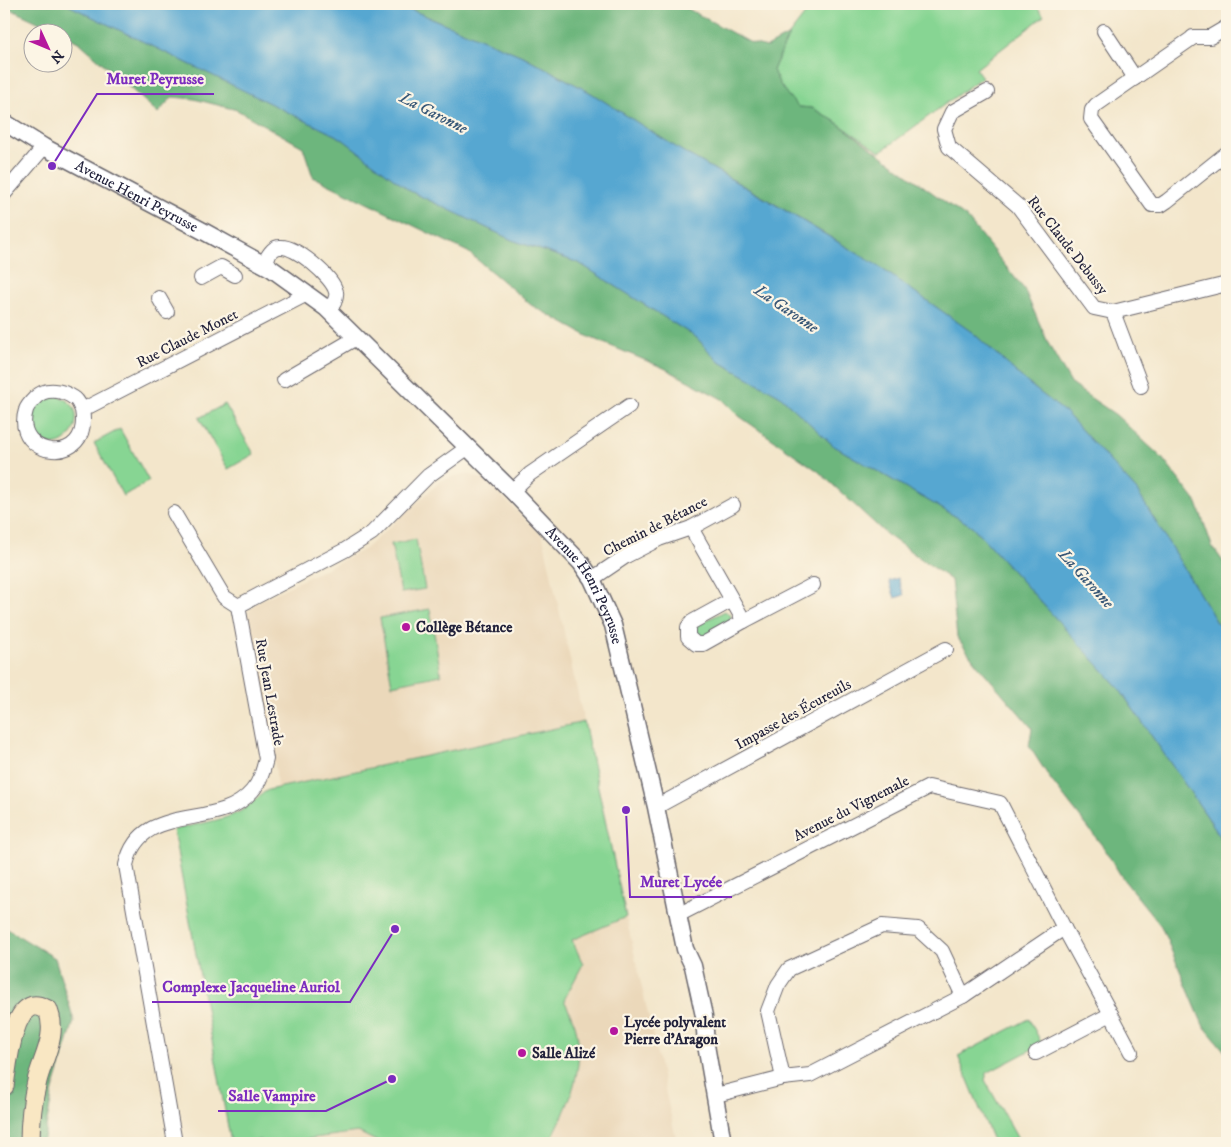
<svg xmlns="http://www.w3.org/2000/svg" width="1231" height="1147" viewBox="0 0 1231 1147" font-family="'IM FELL DW Pica',serif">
<rect width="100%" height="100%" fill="#fcf5e5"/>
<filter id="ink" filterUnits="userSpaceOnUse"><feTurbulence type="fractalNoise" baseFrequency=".02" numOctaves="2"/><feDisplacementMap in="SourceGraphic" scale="10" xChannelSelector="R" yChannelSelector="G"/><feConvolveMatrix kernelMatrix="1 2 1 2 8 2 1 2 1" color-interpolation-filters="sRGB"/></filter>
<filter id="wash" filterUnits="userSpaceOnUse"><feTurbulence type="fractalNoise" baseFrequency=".0096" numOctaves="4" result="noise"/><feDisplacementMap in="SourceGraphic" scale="20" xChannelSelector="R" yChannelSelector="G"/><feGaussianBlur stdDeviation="1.12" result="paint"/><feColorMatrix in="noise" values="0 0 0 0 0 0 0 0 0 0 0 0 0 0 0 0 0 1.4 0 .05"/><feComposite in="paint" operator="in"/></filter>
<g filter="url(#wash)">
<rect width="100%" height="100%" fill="#f3e6cb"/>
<g fill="#ebd8ba">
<polygon points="462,474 471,475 486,481 543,537 584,722 277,789 276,772 247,619 249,611 258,602 365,549 442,480"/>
<polygon points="626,917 677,1143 549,1143 563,1117 573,1090 577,1071 578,1039 575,1024 564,1000 583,964 572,940"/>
<polygon points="358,1131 380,1143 278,1143 303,1138"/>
</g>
<g fill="#87d593" stroke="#547c67">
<path d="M813,4H1035L1044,16L976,69L982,77L880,152L833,120L812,108L799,107C788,97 778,84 773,70L789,35Z"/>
<path d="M56,394C61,397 68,400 72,405C85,422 66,452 44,443C39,441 35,437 31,434L32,403Z"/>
<polygon points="225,404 254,454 228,469 199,418"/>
<polygon points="120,429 149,481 123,496 94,443"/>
<polygon points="416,539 425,589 401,593 391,544"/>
<polygon points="430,609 441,675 392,685 380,618"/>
<polygon points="725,611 731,616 730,624 705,639 694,638 693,627"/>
<path d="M584,722L626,917L572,940L583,964L564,1000C568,1008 572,1017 575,1025C587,1066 568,1108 549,1143H380L358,1132L278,1143H261L260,1140L231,1143L173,830C191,825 221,821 237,813C249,808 256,797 268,790Z"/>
<polygon points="1029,1019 1041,1042 1046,1042 987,1073 985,1080 1019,1141 994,1143 958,1056"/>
</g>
<g fill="#6db67d" stroke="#486c5c">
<polygon points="4,4 66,4 341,138 410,191 512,240 579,263 697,338 718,361 779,395 834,446 972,526 1118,687 1215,828 1227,853 1227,1054 1203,1025 1161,926 1123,879 1104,848 1051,780 1029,746 1032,728 975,662 957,637 951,580 886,534 818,471 739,416 722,399 664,368 589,337 531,305 468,252 313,177 303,147 237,110 194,99 172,97 158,113 80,43 63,34 62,32 59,32 4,6"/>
<path d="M397,4H679L751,43L767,47L789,35L773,70C778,84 788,97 799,107L812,108L833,120L967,218L1024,289L1050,347L1072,385L1116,415L1162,458L1197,503L1212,546L1227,567V639L1137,491L1066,413L1029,384L973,333L875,264L770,201L682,151L591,93L525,57Z"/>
<polygon points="4,927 55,958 74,1021 53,1090 43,1143 4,1143"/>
</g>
<g fill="#57a7d1" stroke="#3c6486">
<polygon points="66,4 397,4 525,57 591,93 682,151 769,201 875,264 973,333 1029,384 1066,413 1137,491 1227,639 1227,853 1215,828 1118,687 972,526 834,446 779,395 718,361 697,338 579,263 512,240 410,191 341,138"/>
<polygon points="898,578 904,595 895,598 889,581"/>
</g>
</g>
<g filter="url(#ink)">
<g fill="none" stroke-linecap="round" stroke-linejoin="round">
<g stroke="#6b676d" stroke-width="16">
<g id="minor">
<polyline points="1227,27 1210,37 1193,37 1191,39 1096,105 1092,110 1091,119 1152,205 1161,205 1167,201 1227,153"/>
<polyline points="1104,31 1135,78"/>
<polyline points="987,92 952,112 944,129 949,147 1018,206 1094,308 1113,312 1227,284"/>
<polyline points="4,194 44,147"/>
<path d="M272,269L266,259C270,253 273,247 280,247C295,245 333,277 336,292C337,295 335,300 334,303L326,308"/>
<polyline points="201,278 221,267 235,275"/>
<polyline points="159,298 167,312"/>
<polyline points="1113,312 1141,386"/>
<polyline points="284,380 356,338"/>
<path d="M82,410C93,469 11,458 26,410C27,406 32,401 35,398C45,387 63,390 74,398C78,400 80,406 82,410L307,294"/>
<polyline points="512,491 530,474 629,406"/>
<polyline points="174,513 224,597 238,606"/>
<polyline points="691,528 744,621 813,585"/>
<polyline points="592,579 626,556 659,539 691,528 733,505"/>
<polyline points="732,600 692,622 688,627 688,637 696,644 703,644 744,621"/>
<polyline points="238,606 345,550 372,533 428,476 467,448"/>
<polyline points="656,807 946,649"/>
<polyline points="678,915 929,787 1000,803 1064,928 1111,1014 1131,1052"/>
<polyline points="1036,1053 1111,1014"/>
<polyline points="783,1078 768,1011 778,985 789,969 882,926 918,929 942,951 963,996"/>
<polyline points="716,1095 783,1078 810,1075 963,996 1064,928"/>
<path d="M175,1143L126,865C141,799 217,833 252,791C260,782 263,771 266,759L238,606"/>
</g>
</g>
<g stroke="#6b676d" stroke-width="19">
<g id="tertiary">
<path id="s1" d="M4,122L44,147L203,231L272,269L326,308L512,491L581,563L592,579L613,625L656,807L685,949L693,966L704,1016L706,1045L723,1143"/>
</g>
</g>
<g stroke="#6b676d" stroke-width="21">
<path id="secondary" d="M4,1086C7,1067 11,1016 30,1007C36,1004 42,1007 48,1010C58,1035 43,1057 37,1081C32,1102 30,1122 30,1143"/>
</g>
<use href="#minor" stroke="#fff" stroke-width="14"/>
<use href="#tertiary" stroke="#fff" stroke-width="16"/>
<use href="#secondary" stroke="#f9e7c3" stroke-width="19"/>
</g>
</g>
<g fill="#b5179e" stroke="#fcf5e5" stroke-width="2">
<circle cx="406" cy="627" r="5"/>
<circle cx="614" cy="1031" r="5"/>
<circle cx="522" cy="1053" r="5"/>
</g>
<g text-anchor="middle" stroke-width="4.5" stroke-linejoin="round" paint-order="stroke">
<g font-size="15" fill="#22223b" stroke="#fcf5e5">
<text dy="5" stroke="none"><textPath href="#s1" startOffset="152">Avenue Henri Peyrusse</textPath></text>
<text transform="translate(1068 245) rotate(52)" y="5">Rue Claude Debussy</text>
<text transform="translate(187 338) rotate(-27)" y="5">Rue Claude Monet</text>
<text transform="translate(655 526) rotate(-27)" y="5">Chemin de Bétance</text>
<text dy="5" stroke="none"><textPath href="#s1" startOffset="754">Avenue Henri Peyrusse</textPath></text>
<text transform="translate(270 692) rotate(80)" y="5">Rue Jean Lestrade</text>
<text transform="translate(793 714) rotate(-29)" y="5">Impasse des Écureuils</text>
<text transform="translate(851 808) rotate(-27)" y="5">Avenue du Vignemale</text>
</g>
<g font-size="15" font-weight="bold" fill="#22223b" stroke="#fcf5e5" text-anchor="start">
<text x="416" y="632">Collège Bétance</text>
<text x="624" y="1027">Lycée polyvalent<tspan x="624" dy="17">Pierre d'Aragon</tspan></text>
<text x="532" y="1058">Salle Alizé</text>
</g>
<g font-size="16" font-style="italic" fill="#375777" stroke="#fcf5e5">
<text transform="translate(434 112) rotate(27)" y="6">La Garonne</text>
<text transform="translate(787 308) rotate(34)" y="6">La Garonne</text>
<text transform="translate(1087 578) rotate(48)" y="6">La Garonne</text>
</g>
</g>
<path fill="none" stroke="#7b2cbf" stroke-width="2" d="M52 166L97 94H214M626 810L630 897H732M395 929L350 1002H152M392 1079L326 1111H218"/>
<g fill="#7b2cbf" stroke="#fcf5e5" stroke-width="2">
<circle cx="52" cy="166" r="5"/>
<circle cx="626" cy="810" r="5"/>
<circle cx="395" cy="929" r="5"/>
<circle cx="392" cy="1079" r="5"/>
</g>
<g font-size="16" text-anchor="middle" font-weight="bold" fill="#7b2cbf" stroke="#fcf5e5" stroke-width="4.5" stroke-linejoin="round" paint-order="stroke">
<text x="155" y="84">Muret Peyrusse</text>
<text x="681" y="887">Muret Lycée</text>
<text x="251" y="992">Complexe Jacqueline Auriol</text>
<text x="272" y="1101">Salle Vampire</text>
</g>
<rect width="1231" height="1147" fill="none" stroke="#fcf5e5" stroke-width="20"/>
<g transform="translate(48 48) rotate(134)"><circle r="24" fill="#fcf5e5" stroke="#a5a1a1"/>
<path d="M0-4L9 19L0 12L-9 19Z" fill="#b5179e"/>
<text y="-8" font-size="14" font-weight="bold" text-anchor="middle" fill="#22223b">N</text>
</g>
</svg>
